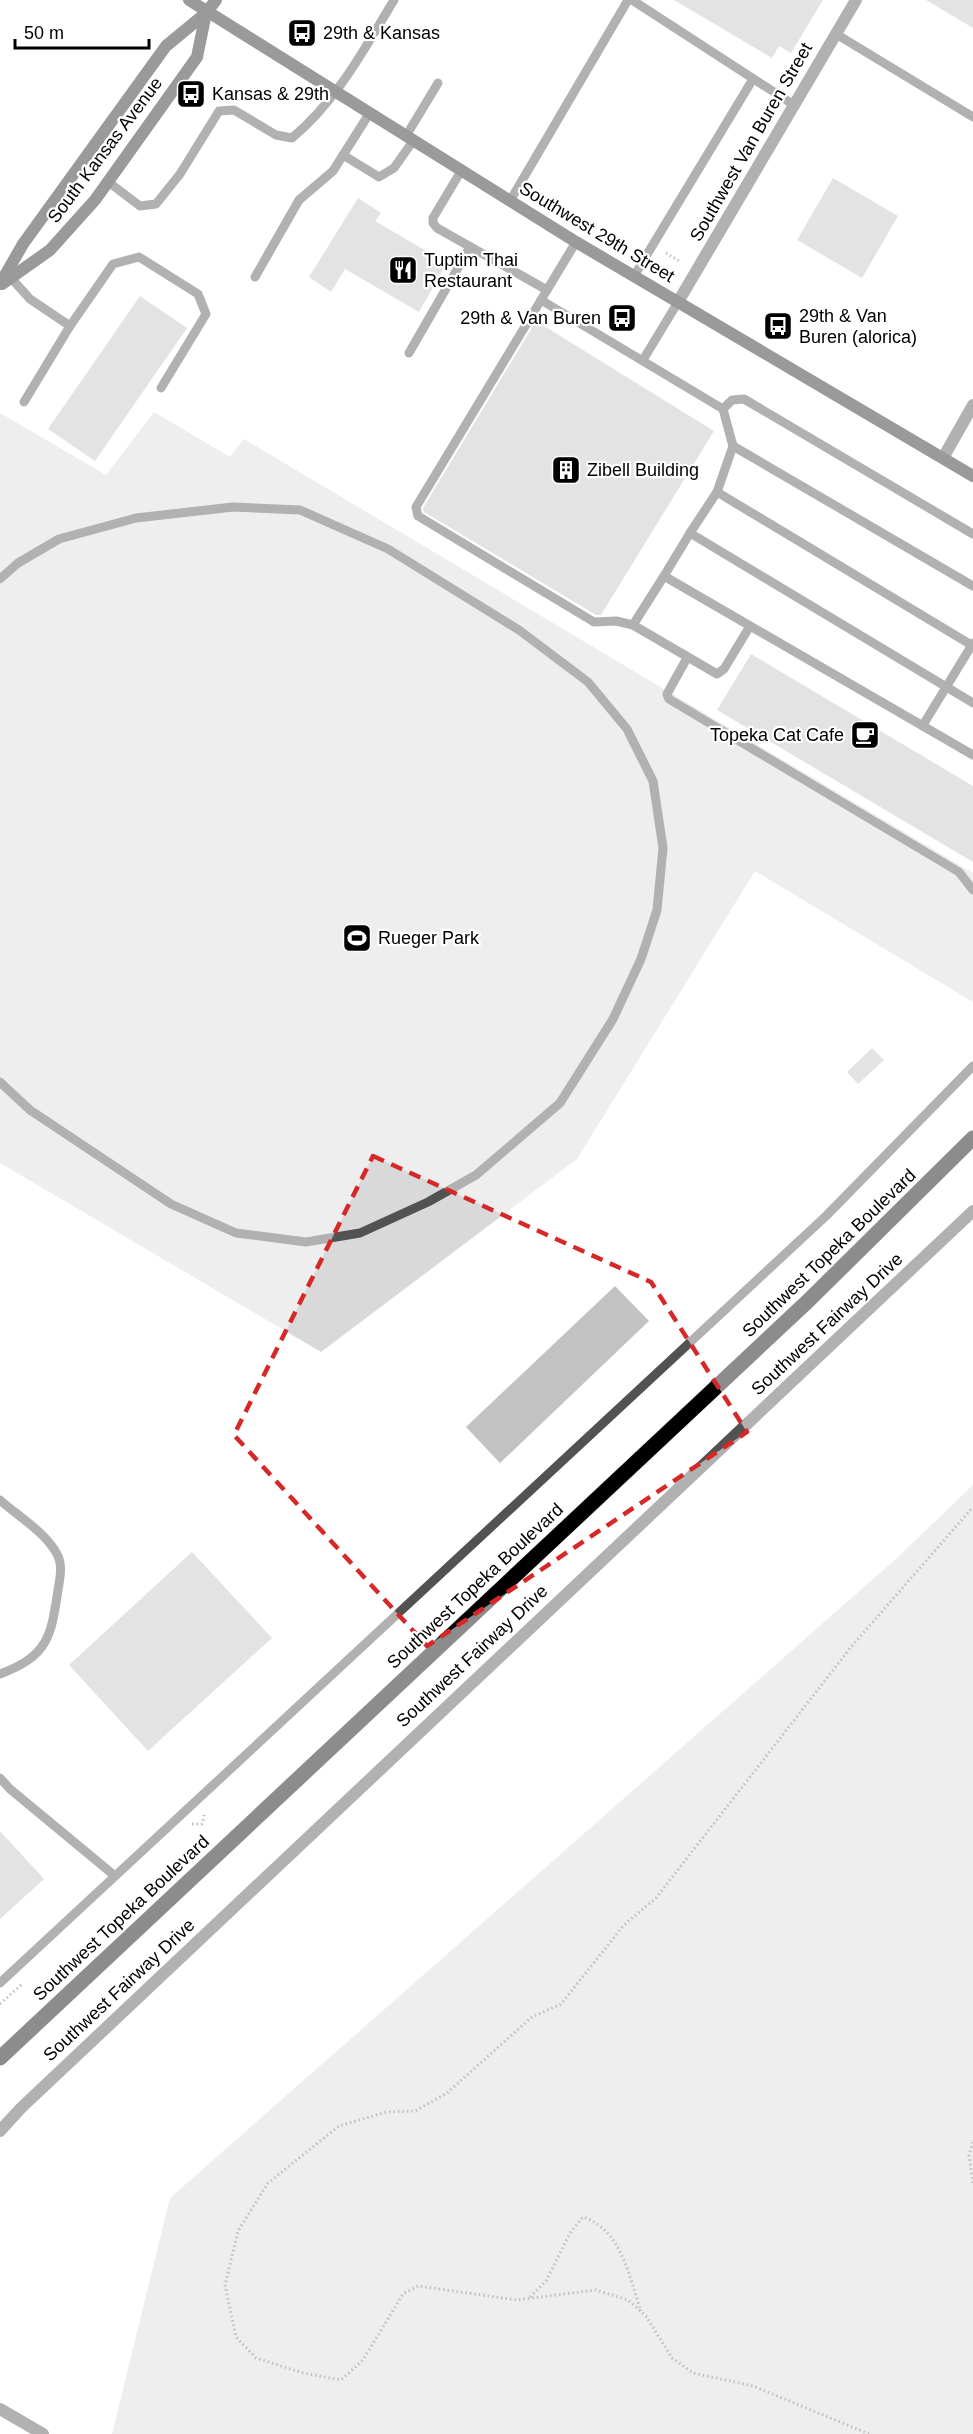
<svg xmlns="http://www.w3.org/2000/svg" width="973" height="2434" viewBox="0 0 973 2434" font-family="Arial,sans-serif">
<rect width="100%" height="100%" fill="#fff"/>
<g fill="#d9d9d9">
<polygon points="154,412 230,457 244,439 973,873 973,1002 755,871 577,1159 321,1352 0,1163 0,413 106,475"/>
<polygon points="973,1485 973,2434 112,2434 170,2198 898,1557"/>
</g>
<g fill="#c2c2c2">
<polygon points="674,0 823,0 791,53 779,46 772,58"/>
<polygon points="926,0 973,0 973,28"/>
<polygon points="833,178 898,216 862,278 797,240"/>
<polygon points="358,198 381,213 375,221 447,263 419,312 345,269 331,292 309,277"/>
<polygon points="140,296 187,328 95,461 48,429"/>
<polygon points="536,321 714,431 601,615 596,615 424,512 423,508"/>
<polygon points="751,654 973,786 973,862 717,710"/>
<polygon points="872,1048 884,1060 858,1084 847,1072"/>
<polygon points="615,1286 649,1321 500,1463 466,1427"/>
<polygon points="192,1552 272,1638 148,1751 69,1665"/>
<polygon points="0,1831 44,1879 0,1919"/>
</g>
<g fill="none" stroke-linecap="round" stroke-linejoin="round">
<g stroke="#dbdbdb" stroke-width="16">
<polyline id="primary" points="0,2058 808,1301 973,1138"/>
</g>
<g stroke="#747474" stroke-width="3" stroke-dasharray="1.5 3" stroke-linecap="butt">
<polyline points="666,253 681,262"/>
<polyline points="192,1824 202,1824 205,1812"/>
<polyline points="0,2004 23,1983"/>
<polyline points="973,2142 969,2155 973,2184"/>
<path d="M530,2297L546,2281L570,2233L583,2217C622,2230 629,2277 641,2311"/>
<polyline points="869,2434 753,2386 693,2373 672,2358 646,2316 628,2300 596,2290 517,2300 418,2286 403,2294 363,2360 341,2380 303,2373 256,2358 236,2337 225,2285 238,2231 268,2183 339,2126 386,2112 415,2111 447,2093 532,2017 561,2004 624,1925 656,1898 851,1647 973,1507"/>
</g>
<g stroke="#525252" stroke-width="9">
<polyline points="632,0 794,105"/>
<polyline points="836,34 973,117"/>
<polyline points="406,136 438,83"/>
<polyline points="343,155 379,177 394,168 413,141"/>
<polyline points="461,171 433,218 433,223 437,228 547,290"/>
<path d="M107,181L140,206L156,204L180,174L219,111L234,110L276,135L292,138C336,102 365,48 394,0"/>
<polyline points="510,201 628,0"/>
<polyline points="576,242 541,300 723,409 733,446 717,492 690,533 973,703"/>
<polyline points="634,276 753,79"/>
<polyline points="255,277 299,200 333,171 369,114"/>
<polyline points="11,278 30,299 70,326 113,264 139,257 198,294 206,314 161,388"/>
<polyline points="541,300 416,507 418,516 594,622 616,621 633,625"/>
<polyline points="409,353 470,247"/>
<polyline points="643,360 678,302"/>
<polyline points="24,402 70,326"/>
<polyline points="723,409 732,400 744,399 973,534"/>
<polyline points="733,446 973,586"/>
<polyline points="717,492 973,646"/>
<polyline points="664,576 690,533"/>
<polyline points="0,579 18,563 59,539 136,518 233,507 300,510 388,549 519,630 588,682 627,729 653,781 663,848 657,910 641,959 613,1019 560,1103 476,1175 428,1202 360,1233 306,1242 236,1233 171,1204 30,1110 0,1082"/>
<polyline points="750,626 724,669 717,674 633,625 664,576 973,755"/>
<polyline points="687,658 667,694 669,699 959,872 973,890"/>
<polyline points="923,725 973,643"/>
<path d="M0,1500C18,1516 46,1533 57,1554C63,1565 60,1578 58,1590C51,1637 48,1656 0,1674"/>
<polyline points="0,1778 10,1789 115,1876"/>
<polyline points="0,1983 826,1216 973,1066"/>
</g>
<g stroke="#525252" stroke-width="12">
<polyline points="678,302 856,0"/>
<polyline points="943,458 973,405"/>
<polyline points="0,2131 21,2108 973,1211"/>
</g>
<polyline stroke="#525252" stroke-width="12" points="0,2409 43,2434"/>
<g stroke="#1f1f1f" stroke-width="12">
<polyline points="189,0 576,242 973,476"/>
<polyline points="0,284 23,244 166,46 206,13 216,0"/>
<polyline points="2,284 50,250 95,200 197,57 206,13"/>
</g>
<use href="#primary" stroke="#000" stroke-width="15"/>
</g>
<path d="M0 0H973V2434H0ZM373,1156L651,1282L747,1432L427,1646L234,1435Z" fill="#fff" fill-opacity=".55" fill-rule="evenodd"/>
<path fill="none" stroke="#d62828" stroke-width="4.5" stroke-dasharray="12 8" stroke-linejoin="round" d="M373,1156L651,1282L747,1432L427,1646L234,1435Z"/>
<defs>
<g id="bus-square" transform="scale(1.5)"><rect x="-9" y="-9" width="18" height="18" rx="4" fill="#000" stroke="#fff"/><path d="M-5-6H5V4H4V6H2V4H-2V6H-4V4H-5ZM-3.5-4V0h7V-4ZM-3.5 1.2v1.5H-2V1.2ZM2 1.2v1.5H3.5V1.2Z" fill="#fff"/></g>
<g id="restaurant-square" transform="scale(1.5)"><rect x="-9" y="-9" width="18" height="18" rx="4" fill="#000" stroke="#fff"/><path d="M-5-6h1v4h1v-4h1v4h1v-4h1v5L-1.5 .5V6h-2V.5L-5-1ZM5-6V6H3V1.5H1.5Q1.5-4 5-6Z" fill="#fff"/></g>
<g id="building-square" transform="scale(1.5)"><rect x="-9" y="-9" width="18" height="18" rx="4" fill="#000" stroke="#fff"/><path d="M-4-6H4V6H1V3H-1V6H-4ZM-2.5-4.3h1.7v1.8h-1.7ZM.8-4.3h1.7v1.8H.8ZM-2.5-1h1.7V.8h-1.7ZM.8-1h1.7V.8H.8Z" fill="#fff"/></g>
<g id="cafe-square" transform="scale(1.5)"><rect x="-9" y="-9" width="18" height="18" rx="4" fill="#000" stroke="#fff"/><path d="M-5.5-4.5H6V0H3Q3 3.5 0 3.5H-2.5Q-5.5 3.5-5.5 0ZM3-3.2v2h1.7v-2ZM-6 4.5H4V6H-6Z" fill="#fff"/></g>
<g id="stadium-square" transform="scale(1.5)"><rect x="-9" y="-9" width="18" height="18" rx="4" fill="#000" stroke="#fff"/><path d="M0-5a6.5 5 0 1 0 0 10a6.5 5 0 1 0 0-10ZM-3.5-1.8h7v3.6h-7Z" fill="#fff"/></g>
</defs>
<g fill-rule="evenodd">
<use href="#bus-square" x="302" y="33"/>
<use href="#bus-square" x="191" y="94"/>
<use href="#restaurant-square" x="403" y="270"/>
<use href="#bus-square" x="622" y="318"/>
<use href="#bus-square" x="778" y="326"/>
<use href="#building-square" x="566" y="470"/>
<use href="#cafe-square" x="865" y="735"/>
<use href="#stadium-square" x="357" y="938"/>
</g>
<g text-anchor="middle" stroke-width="4.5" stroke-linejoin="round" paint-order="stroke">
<g font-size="18" fill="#000" stroke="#fff" text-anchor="start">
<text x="323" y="39">29th &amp; Kansas</text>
<text x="212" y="100">Kansas &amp; 29th</text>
<text x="424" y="266">Tuptim Thai<tspan x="424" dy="21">Restaurant</tspan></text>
<text x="799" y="322">29th &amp; Van<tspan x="799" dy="21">Buren (alorica)</tspan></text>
<text x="601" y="324" text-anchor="end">29th &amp; Van Buren</text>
<text x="587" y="476">Zibell Building</text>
<text x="844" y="741" text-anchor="end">Topeka Cat Cafe</text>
<text x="378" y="944">Rueger Park</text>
</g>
<g font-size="18" fill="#000" stroke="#fff">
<text transform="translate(751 142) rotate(-60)" y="6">Southwest Van Buren Street</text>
<text transform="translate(105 150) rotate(-53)" y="6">South Kansas Avenue</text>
<text transform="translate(597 232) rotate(31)" y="6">Southwest 29th Street</text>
<text transform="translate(829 1253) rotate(-44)" y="6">Southwest Topeka Boulevard</text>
<text transform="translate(827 1324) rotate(-43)" y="6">Southwest Fairway Drive</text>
<text transform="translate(475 1586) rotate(-43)" y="6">Southwest Topeka Boulevard</text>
<text transform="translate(472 1656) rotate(-43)" y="6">Southwest Fairway Drive</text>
<text transform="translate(121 1918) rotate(-43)" y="6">Southwest Topeka Boulevard</text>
<text transform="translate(119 1990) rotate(-43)" y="6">Southwest Fairway Drive</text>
</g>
</g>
<path d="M15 39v9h134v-9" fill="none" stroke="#000000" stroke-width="3"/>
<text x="24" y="39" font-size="18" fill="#000000" stroke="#ffffff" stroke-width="4.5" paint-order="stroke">50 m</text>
</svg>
